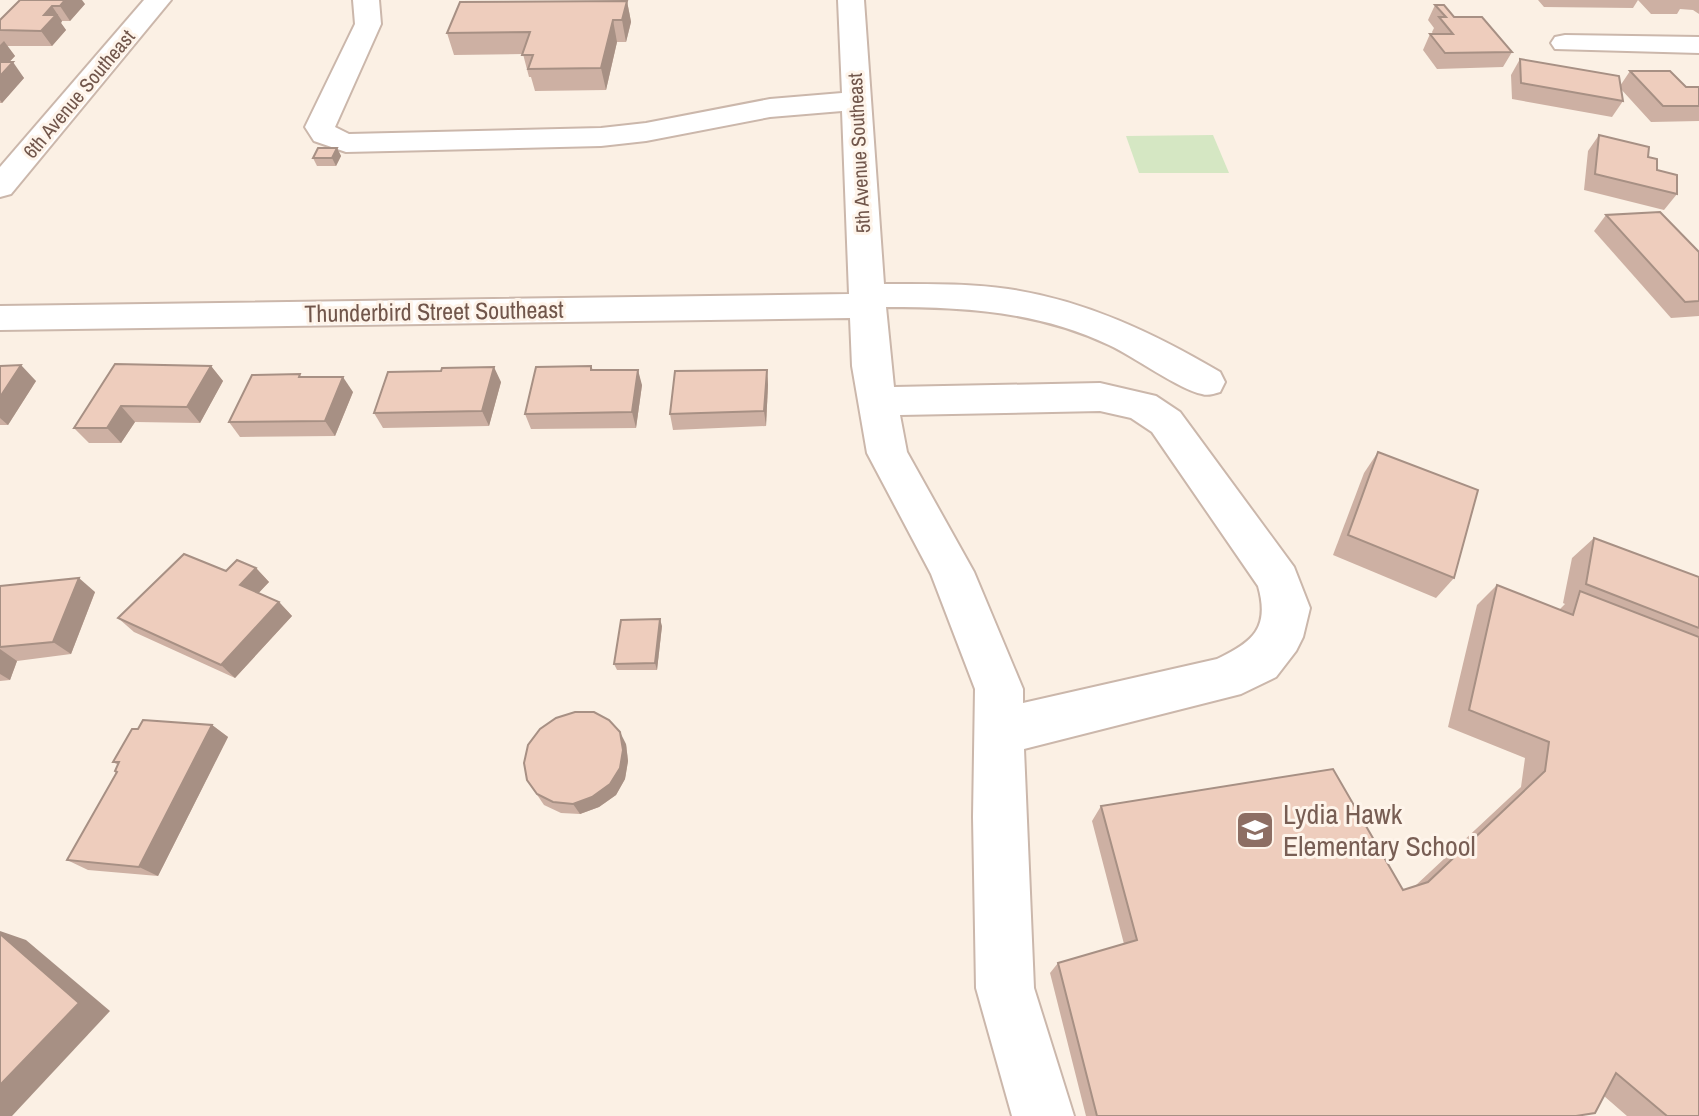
<svg xmlns="http://www.w3.org/2000/svg" width="1699" height="1116" viewBox="0 0 1699 1116" font-family="'Archivo Narrow',sans-serif">
<rect width="100%" height="100%" fill="#fbf0e4"/>
<polygon fill="#d5e7c3" points="1213,135 1229,173 1139,173 1126,136"/>
<g fill="none" stroke-linecap="round" stroke-linejoin="round">
<g stroke="#cbb7ab" stroke-width="4">
<g id="minor">
<polygon points="144,0 171,0 11,194 0,197 0,167"/>
<path d="M353,0H379L381,24L335,127L349,134L601,128L646,123L770,99L842,93L838,0H864L884,284C925,284 967,283 1008,289C1084,300 1154,333 1220,372L1225,382L1220,392C1213,394 1208,396 1202,394C1180,390 1133,356 1109,345C1037,311 964,307 886,307L894,387L1100,383L1156,396L1180,412L1294,567L1310,608L1303,637L1296,651L1276,677L1241,694L1024,749L1034,988L1074,1116H1012L976,988L973,817L975,689L931,574L867,453L852,366L850,318L0,330V306L849,294L842,111L770,117L646,141L601,146L346,152L314,141L305,127L355,24ZM1100,411L1131,418L1152,432L1258,586C1270,628 1253,642 1217,659L1023,703V689L974,572L907,452L900,415Z"/>
<polygon points="1565,35 1699,37 1699,53 1555,49 1551,43 1555,37"/>
</g>
</g>
<use href="#minor" fill="#fff" fill-rule="evenodd"/>
</g>
<g fill="#cdb0a3">
<polygon points="20,0 85,4 70,21 62,21 61,23 66,30 52,46 7,46 15,56 9,62 24,78 2,103 0,103 0,20"/>
<polygon points="1538,0 1699,0 1699,14 1693,10 1680,9 1677,14 1651,14 1638,0 1633,8 1544,7"/>
<polygon points="627,1 631,22 626,42 617,42 606,90 535,91 531,77 529,77 523,54 454,55 447,33"/>
<polygon points="1435,5 1512,52 1503,67 1437,69 1423,50 1430,34 1433,34 1432,32 1434,28 1428,20"/>
<polygon points="1520,59 1620,86 1630,71 1686,87 1699,87 1699,121 1651,122 1620,88 1623,101 1612,117 1512,99 1511,75"/>
<polygon points="1599,135 1648,157 1657,170 1677,194 1664,210 1584,190 1588,151"/>
<polygon points="337,148 341,156 336,166 317,166 313,158"/>
<polygon points="1606,215 1699,252 1699,316 1671,318 1594,231"/>
<polygon points="0,366 36,381 8,425 0,425"/>
<polygon points="211,366 223,381 200,423 135,422 121,443 89,443 74,428"/>
<polygon points="591,366 593,370 642,385 636,428 531,429 525,414"/>
<polygon points="767,370 768,385 766,426 673,430 670,414"/>
<polygon points="441,371 501,382 489,426 383,428 374,413"/>
<polygon points="302,377 353,392 335,436 240,437 229,422"/>
<polygon points="1378,452 1454,578 1436,598 1333,555 1364,473"/>
<polygon points="1594,538 1699,577 1699,1116 1627,1116 1604,1096 1576,1116 1086,1116 1050,973 1058,963 1124,944 1092,821 1101,806 1403,890 1415,886 1521,787 1525,758 1448,727 1477,605 1497,585 1559,610 1565,604 1563,603 1572,558"/>
<polygon points="256,568 269,582 258,593 279,602 292,616 235,678 134,632 118,618 226,571"/>
<polygon points="0,586 95,592 71,654 17,661 10,680 0,681"/>
<polygon points="662,626 657,670 617,670 614,664"/>
<polygon points="212,725 228,737 158,876 88,870 67,860 117,772 118,765 113,762 138,729"/>
<polygon points="626,744 628,761 625,779 616,795 599,807 580,814 561,813 544,805 527,780"/>
</g>
<g fill="#a79084">
<polygon points="65,0 82,0 85,4 70,21 60,6"/>
<polygon points="627,1 631,22 626,42 622,20"/>
<polygon points="52,6 62,21 61,23 66,30 52,46 41,31 44,15"/>
<polygon points="613,20 617,42 606,90 601,68"/>
<polygon points="4,41 15,56 0,72 0,45"/>
<polygon points="13,62 24,78 2,103 0,100 0,76"/>
<polygon points="337,148 341,156 336,166 332,158"/>
<polygon points="21,365 36,381 8,425 0,418 0,397"/>
<polygon points="211,366 223,381 200,423 187,407"/>
<polygon points="494,367 501,382 489,426 482,411"/>
<polygon points="638,370 642,385 636,428 632,412"/>
<polygon points="767,370 768,385 766,426 764,411"/>
<polygon points="343,377 353,392 335,436 325,421"/>
<polygon points="121,406 135,422 121,443 107,428"/>
<polygon points="256,568 269,582 253,599 240,585"/>
<polygon points="79,578 95,592 71,654 53,642"/>
<polygon points="279,602 292,616 235,678 221,665"/>
<polygon points="660,619 662,626 657,670 655,663"/>
<polygon points="0,649 17,661 10,680 0,674"/>
<polygon points="212,725 228,737 158,876 139,867"/>
<polygon points="620,732 626,744 628,761 625,779 616,795 599,807 580,814 573,804"/>
<polygon points="0,931 26,940 110,1011 12,1116 0,1116"/>
</g>
<g fill="#eecdbd" stroke="#a79084" stroke-width="2">
<polygon points="20,0 65,0 60,6 52,6 44,15 56,15 41,31 0,30 0,20"/>
<polygon points="627,1 622,20 613,20 601,68 528,69 533,55 522,55 530,32 447,33 460,2"/>
<polygon points="1435,5 1444,5 1454,17 1482,17 1512,52 1445,53 1430,34 1453,34 1439,17 1446,17"/>
<polygon points="1520,59 1619,76 1623,101 1521,83"/>
<polygon points="0,62 13,62 0,76"/>
<polygon points="1630,71 1670,71 1686,87 1699,87 1699,106 1663,106"/>
<polygon points="1599,135 1649,147 1648,157 1657,159 1657,170 1677,175 1677,194 1595,174"/>
<polygon points="318,148 337,148 332,158 313,158"/>
<polygon points="1660,212 1699,252 1699,301 1685,302 1606,215"/>
<polygon points="115,364 211,366 187,407 121,406 107,428 74,428"/>
<polygon points="21,365 0,397 0,366"/>
<polygon points="591,366 591,370 638,370 632,412 525,414 536,367"/>
<polygon points="494,367 482,411 374,413 388,372 441,371 442,368"/>
<polygon points="767,370 764,411 670,414 675,371"/>
<polygon points="300,374 299,377 343,377 325,421 229,422 252,375"/>
<polygon points="1378,452 1478,490 1454,578 1348,535"/>
<polygon points="1594,538 1699,577 1699,628 1586,584"/>
<polygon points="184,554 226,571 237,560 256,568 240,585 279,602 221,665 118,618"/>
<polygon points="79,578 53,642 0,647 0,586"/>
<polygon points="1497,585 1573,615 1580,591 1699,637 1699,1116 1667,1116 1616,1073 1595,1113 1576,1116 1097,1116 1058,963 1137,940 1101,806 1333,769 1403,890 1428,882 1545,771 1549,742 1469,710"/>
<polygon points="660,619 655,663 614,664 621,620"/>
<polygon points="575,712 594,712 609,720 620,732 623,750 620,768 610,784 592,797 573,804 553,802 537,794 527,780 524,763 528,745 540,729 556,718"/>
<polygon points="143,720 212,725 139,867 67,860 117,772 115,771 119,762 113,762 132,729 138,729"/>
<polygon points="0,934 79,1003 0,1085"/>
</g>
<defs>
<g id="school-square" transform="scale(2)"><rect x="-9" y="-9" width="18" height="18" rx="4" fill="#8d6e63" stroke="#fef4ea"/><path d="M0-5L7-2L0 1L-7-2ZM-4 1L0 2.5L4 1V4Q0 6-4 4Z" fill="#fff"/></g>
</defs>
<g fill-rule="evenodd">
<use href="#school-square" x="1255" y="830"/>
</g>
<g text-anchor="middle" stroke-width="6" stroke-linejoin="round" paint-order="stroke">
<g font-size="20" fill="#71564b" stroke="#fef4ea">
<text transform="translate(79 94) rotate(-50)" y="7">6th Avenue Southeast</text>
<text transform="translate(859 153) rotate(-93)" y="7">5th Avenue Southeast</text>
</g>
<g font-size="24" fill="#71564b" stroke="#fef4ea">
<text transform="translate(434 312) rotate(-1)" y="8">Thunderbird Street Southeast</text>
</g>
<g font-size="28" fill="#785e54" stroke="#fef4ea" text-anchor="start">
<text x="1283" y="824">Lydia Hawk<tspan x="1283" dy="32">Elementary School</tspan></text>
</g>
</g>
</svg>
